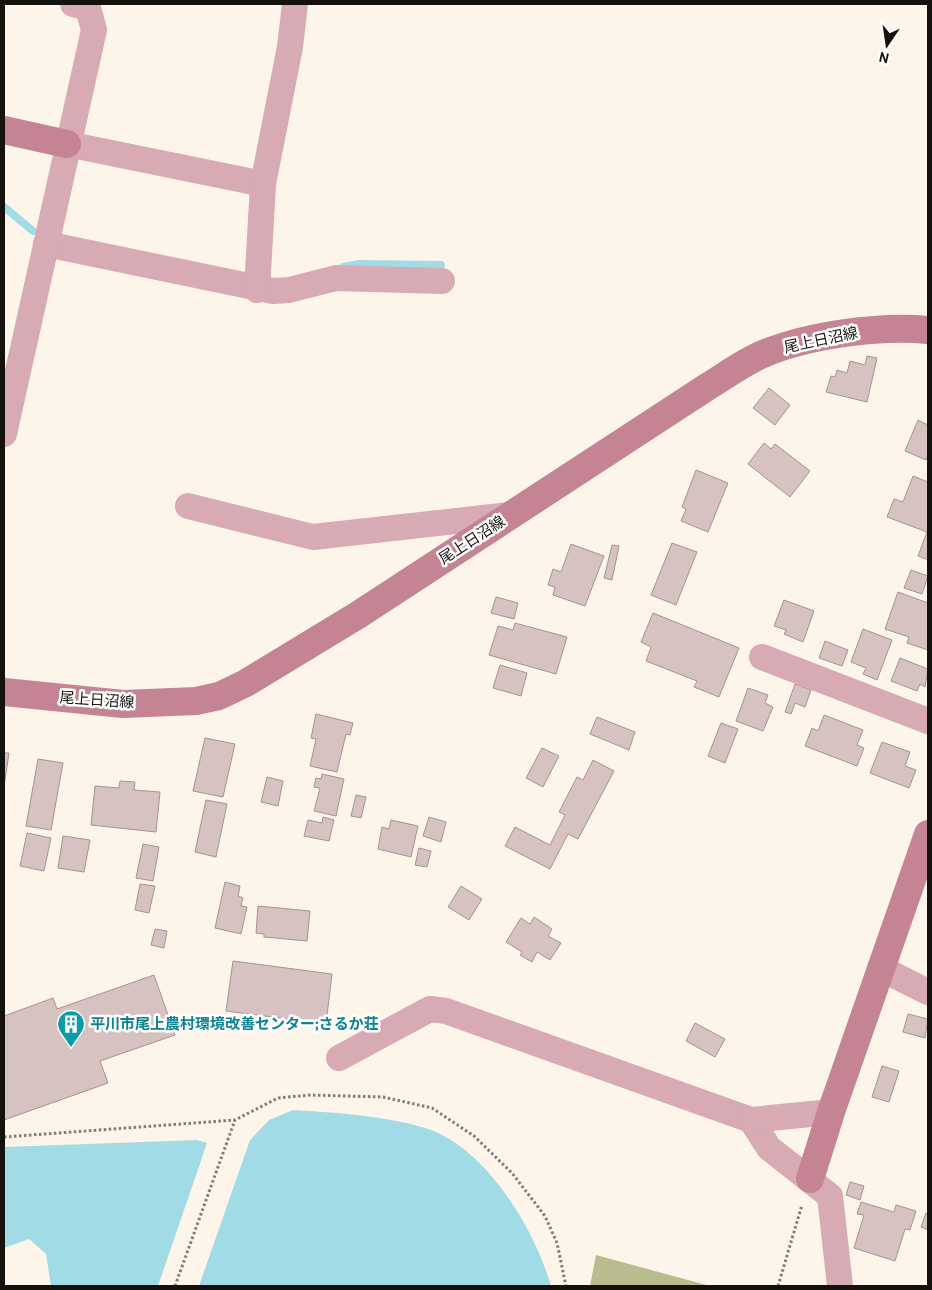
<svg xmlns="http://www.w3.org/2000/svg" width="932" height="1290" viewBox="0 0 932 1290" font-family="Overpass,'Noto Sans JP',sans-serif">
<rect width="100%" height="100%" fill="#fef5ea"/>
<polygon fill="#b8bc8f" points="596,1255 710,1286 590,1286"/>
<g fill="#a1dce6">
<path d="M293,1110C338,1113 382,1115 425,1128C485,1146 535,1229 551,1286H199L250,1140L269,1120Z"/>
<polygon points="197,1140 207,1143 158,1286 51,1286 46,1254 29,1239 4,1248 4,1147"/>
</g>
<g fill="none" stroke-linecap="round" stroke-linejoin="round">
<g stroke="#a1dce6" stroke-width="8">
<polyline points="4,207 33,231"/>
<polyline points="343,267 359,264 441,265"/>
</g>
</g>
<g fill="#d6c3c1" stroke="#a59392">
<polygon points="867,356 877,358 867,402 826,392 831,376 835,377 837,370 847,373 850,361 865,365"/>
<polygon points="769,388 790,405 775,425 753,408"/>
<polygon points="918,420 928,425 928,455 926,460 905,451"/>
<polygon points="764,443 771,449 775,444 810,471 790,497 748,464"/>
<polygon points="696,470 728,483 708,532 681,521 686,509 682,507"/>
<polygon points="913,476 928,482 928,560 918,556 927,532 887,517 894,499 903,502"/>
<polygon points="672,543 697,552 676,605 651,595"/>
<polygon points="571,544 604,556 585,606 553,595 555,587 548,585 553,569 561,572"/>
<polygon points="612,545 619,546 612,580 604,578"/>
<polygon points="911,570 928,576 922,594 904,588"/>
<polygon points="898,592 928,603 928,650 907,643 909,637 885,629"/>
<polygon points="496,597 518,603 514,619 491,613"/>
<polygon points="784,600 814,611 803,642 784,634 786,630 774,626"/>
<polygon points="653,613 739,648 719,697 694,687 697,681 646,661 651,647 641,642"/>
<polygon points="515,623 567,637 556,674 489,655 498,626 513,630"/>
<polygon points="863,629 892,640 877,680 863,674 866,668 851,662"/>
<polygon points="825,641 848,650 842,666 819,658"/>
<polygon points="900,658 928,669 925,687 920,684 917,691 891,681"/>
<polygon points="500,665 527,673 521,696 493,688"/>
<polygon points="795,684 811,690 805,707 795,703 791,714 785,712"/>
<polygon points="748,688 768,695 765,703 773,707 763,731 736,721"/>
<polygon points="316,714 353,723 350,735 346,734 337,772 310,766 316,739 311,738"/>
<polygon points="824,715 863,730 857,745 864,748 857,766 805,746 812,728 818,731"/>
<polygon points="597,717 635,732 629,750 590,734"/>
<polygon points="721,723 738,729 725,763 708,756"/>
<polygon points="205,738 235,744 223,797 193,791"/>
<polygon points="882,742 910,752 905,766 916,770 909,788 870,773"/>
<polygon points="542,748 559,756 543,787 526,778"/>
<polygon points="4,753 9,753 4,787"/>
<polygon points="38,759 63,763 51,830 26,826"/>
<polygon points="593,760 614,771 578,839 568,834 550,869 505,846 515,827 550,845 565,815 559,812 577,777 583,780"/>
<polygon points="322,774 344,779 336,816 314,811 320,788 314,787 316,778 321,779"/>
<polygon points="267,777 283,781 278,806 261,802"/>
<polygon points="120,781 135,782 134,790 160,792 156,832 91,825 95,786 119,788"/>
<polygon points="356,795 366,797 361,818 351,816"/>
<polygon points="206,800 227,804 216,857 195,852"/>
<polygon points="323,817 334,820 329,841 304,836 308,820 322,823"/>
<polygon points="429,817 446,822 441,842 423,836"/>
<polygon points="391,820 418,826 411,857 378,849 382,827 389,829"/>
<polygon points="27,833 51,838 44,871 20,866"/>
<polygon points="63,836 90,840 84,872 58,868"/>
<polygon points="143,844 159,847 153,881 136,878"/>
<polygon points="419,848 431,851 427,867 415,865"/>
<polygon points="225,882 240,886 238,896 243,898 241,906 247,907 241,934 215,928"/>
<polygon points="140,884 155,886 149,913 135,910"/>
<polygon points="461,886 482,899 469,920 448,907"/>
<polygon points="258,906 310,911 307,941 264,937 264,934 256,933"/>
<polygon points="534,917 552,929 548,936 561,943 550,960 537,952 532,962 520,955 522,952 506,942 521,918 530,924"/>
<polygon points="155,929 167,931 164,948 151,945"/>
<polygon points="233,961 332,974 326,1024 226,1011"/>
<polygon points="154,975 175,1035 100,1061 108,1083 4,1120 4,1016 53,998 57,1009"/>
<polygon points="908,1014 928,1019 925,1038 903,1032"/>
<polygon points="695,1023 725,1039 715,1057 686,1041"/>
<polygon points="882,1066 899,1071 889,1102 872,1097"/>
<polygon points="850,1182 864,1186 860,1200 846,1195"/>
<polygon points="861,1202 894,1212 896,1205 916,1211 910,1230 905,1229 895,1261 854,1248 864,1215 857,1214"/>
<polygon points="926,1213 928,1214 928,1230 921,1227"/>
</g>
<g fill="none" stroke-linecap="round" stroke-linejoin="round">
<g stroke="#827c75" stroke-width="3" stroke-dasharray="2.5 2.5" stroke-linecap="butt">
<polyline points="4,1137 235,1120 278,1098 310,1095 383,1097 432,1108 474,1136 512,1173 545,1216 557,1243 566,1286"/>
<polyline points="175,1286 235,1120"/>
<polyline points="778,1286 802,1205"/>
</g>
<g stroke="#d8aab4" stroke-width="26">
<polyline points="67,144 263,184"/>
<polyline points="46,244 273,291 289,290 336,278 442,281"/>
<polyline points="257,290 263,184 290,47 295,4"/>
<polyline points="4,434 94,30 88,8 73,4"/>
<polyline points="188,506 313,537 510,515"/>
<polyline points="762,657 928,721"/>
<polyline points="880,968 928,992"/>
<polyline points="339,1058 430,1009 446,1011 751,1120 769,1148 830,1196 840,1286"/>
<polyline points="751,1120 831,1112"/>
</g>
<g stroke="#c58493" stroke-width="28">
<polyline points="4,130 67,144"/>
<path d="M4,692L123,704L196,701L219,696L246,683L358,615L707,387C725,376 744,362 763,354C808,335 881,325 928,330"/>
<polyline points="810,1179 831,1112 928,834"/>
</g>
</g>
<defs>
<g id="building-pin" transform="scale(1.4375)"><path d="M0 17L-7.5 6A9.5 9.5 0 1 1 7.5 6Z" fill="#0f9aa8" stroke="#fff"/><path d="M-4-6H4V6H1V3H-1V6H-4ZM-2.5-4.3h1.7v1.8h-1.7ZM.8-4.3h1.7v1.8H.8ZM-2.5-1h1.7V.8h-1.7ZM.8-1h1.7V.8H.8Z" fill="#fff"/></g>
</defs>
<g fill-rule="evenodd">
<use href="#building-pin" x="71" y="1024"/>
</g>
<g text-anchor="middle" stroke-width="5" stroke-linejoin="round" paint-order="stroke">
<g font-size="15" fill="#15110d" stroke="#fff">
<text transform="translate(821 340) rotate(-12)" y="5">尾上日沼線</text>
<text transform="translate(472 540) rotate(-33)" y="5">尾上日沼線</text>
<text transform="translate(97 700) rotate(4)" y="5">尾上日沼線</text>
</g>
<g font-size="15" font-weight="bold" fill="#0d838f" stroke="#fff" text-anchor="start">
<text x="90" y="1029">平川市尾上農村環境改善センター;さるか荘</text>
</g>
</g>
<rect width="932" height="1290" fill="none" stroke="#15110d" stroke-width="10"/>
<g transform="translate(887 45) rotate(193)" stroke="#ffffff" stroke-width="4" paint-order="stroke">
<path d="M0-4L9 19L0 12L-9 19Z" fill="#15110d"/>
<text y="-8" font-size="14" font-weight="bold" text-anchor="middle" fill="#15110d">N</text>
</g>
</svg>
